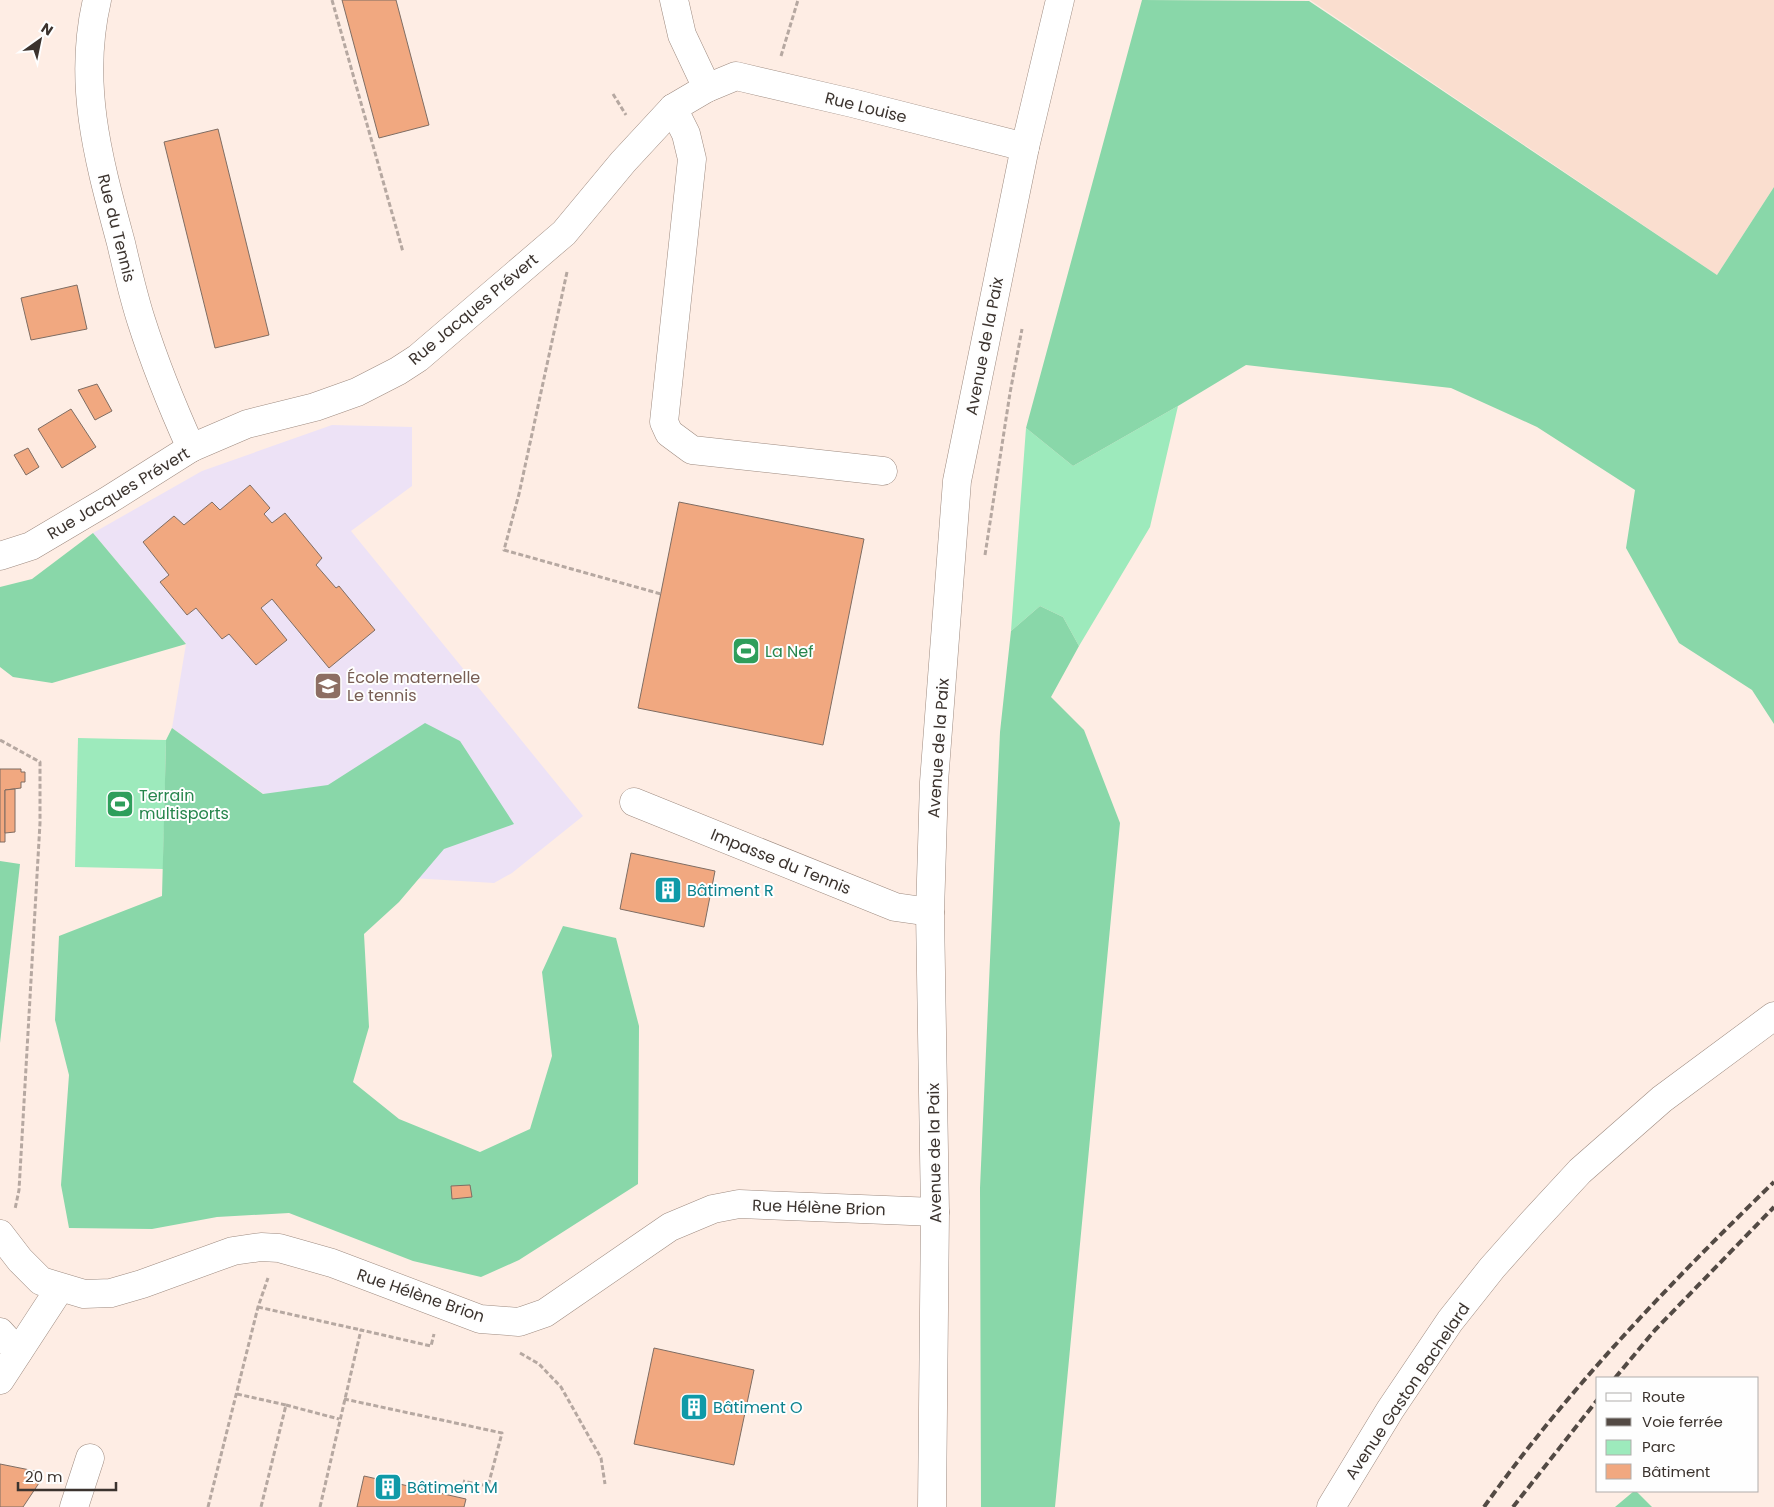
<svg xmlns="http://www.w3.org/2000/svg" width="1774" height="1507" viewBox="0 0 1774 1507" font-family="Poppins,sans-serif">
<rect width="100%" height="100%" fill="#feede4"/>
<polygon fill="#fadecf" points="1310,0 1774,0 1774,187 1717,275"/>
<polygon fill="#ede2f6" points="332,425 412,427 412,486 351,531 583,816 512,873 494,883 378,876 172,728 186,644 93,533 202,471"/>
<g fill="#9deabc">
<polygon points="1178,406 1150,527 1079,646 1063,617 1040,606 1011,631 1026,428 1073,466"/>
<polygon points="78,738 166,740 163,869 75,867"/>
</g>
<g fill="#89d7a9">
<polygon points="1142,0 1309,1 1717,275 1774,187 1774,724 1752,690 1679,643 1626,548 1635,490 1537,427 1451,388 1246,365 1178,406 1073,466 1026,428"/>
<polygon points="93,533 186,644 52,683 13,677 0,667 0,587 32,579"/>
<polygon points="1040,606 1063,617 1079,646 1051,697 1084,730 1120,823 1055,1507 981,1507 980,1188 1000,732 1011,631"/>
<polygon points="425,723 460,741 514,824 444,849 399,902 364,934 369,1027 353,1082 399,1119 480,1152 530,1129 552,1056 542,972 563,926 616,938 639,1026 638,1184 519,1260 481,1277 413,1261 289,1213 217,1217 152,1229 69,1228 61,1185 69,1075 55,1020 59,936 162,896 166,740 172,728 263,794 328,785"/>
<polygon points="0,861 20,864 0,1043"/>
<polygon points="1634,1491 1636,1491 1652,1507 1615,1507"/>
</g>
<g fill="#f1a880" stroke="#7f6d63">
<polygon points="342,0 396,0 429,125 379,138"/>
<polygon points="218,129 269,335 215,348 164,142"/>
<polygon points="77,285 87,329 31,340 21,298"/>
<polygon points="97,384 112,411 95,420 78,390"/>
<polygon points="71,409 96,447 62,468 38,429"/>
<polygon points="28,448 39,467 26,475 14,455"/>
<polygon points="250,485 270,508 264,514 272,523 285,513 322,558 316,565 336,588 339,586 375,630 329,668 272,599 261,608 287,640 256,665 229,634 222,639 196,608 187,615 160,582 169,575 143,542 174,516 184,525 212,502 220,510"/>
<polygon points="679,502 864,539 823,745 638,708"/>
<polygon points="0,769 21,769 21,772 25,772 25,782 21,782 21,788 5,790 5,842 0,842"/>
<polygon points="15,789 15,832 5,833 5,790"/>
<polygon points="631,853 715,871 704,927 620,909"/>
<polygon points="470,1185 472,1197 452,1199 451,1186"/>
<polygon points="654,1348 754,1370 734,1465 634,1444"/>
<polygon points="0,1464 35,1471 39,1483 23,1507 0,1507"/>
<polygon points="364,1476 466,1499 464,1507 357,1507"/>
</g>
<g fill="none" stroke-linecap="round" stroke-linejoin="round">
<g stroke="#9e8b80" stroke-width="29">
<g id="minor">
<path d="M97,0C77,85 99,161 121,243C127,269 133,295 141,320C155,364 172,406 191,448"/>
<polyline points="674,0 682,35 707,88"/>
<polyline points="673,108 686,134 692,159 664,422 669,433 692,450 883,471"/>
<polyline points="0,556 31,546 107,501 191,448 247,424 315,407 357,392 398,371 418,358 564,233 623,162 673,108 707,88 736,76 852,103 1025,147"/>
<polyline points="634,802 895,907 930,912"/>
<polyline points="0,1234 20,1260 41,1281 84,1294 111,1293 142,1284 233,1251 261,1247 279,1248 332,1263 480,1319 519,1322 545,1313 670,1227 713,1209 739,1204 935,1212"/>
<polyline points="0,1332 18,1352"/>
<polyline points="0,1380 60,1288"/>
<polyline points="74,1507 90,1458"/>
<polyline points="932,1507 935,1212 930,912 934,782 957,481 1025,147 1060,0"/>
<polyline points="1331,1507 1390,1410 1450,1321 1492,1268 1531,1224 1580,1171 1662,1099 1774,1016"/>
</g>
</g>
<g stroke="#b6a8a1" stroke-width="3" stroke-dasharray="5 2.5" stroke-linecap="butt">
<polyline points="332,0 403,252"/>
<polyline points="781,56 798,0"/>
<polyline points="613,94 626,115"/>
<polyline points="567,272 519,494 504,550 661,594"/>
<polyline points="985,555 1010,393 1022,329"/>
<polyline points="0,740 40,762 40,823 19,1190 15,1209"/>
<polyline points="258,1307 361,1330"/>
<polyline points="520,1353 539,1364 561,1387 601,1458 605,1484"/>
<polyline points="237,1394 286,1405 261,1507"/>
<polyline points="344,1399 502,1433 488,1486 463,1481"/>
<polyline points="286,1405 339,1419"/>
<polyline points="208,1507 258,1307 268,1278"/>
<polyline points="320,1507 361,1330 431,1346 434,1334"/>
</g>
<use href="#minor" stroke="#fff" stroke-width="28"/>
<g stroke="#534a44" stroke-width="4" stroke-dasharray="8 4" stroke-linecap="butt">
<polyline points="1615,1378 1655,1330 1774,1207"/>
<path d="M1484,1507C1568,1389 1670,1283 1774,1182"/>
<polyline points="1513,1507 1598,1399"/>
</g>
</g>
<defs>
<g id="stadium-square" transform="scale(1.4375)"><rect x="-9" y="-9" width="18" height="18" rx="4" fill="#2e9e5b" stroke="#fefefe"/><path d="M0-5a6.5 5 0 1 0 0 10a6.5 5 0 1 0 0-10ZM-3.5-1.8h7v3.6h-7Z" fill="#fff"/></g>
<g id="school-square" transform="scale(1.4375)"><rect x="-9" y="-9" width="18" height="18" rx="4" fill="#8d6e63" stroke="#fefefe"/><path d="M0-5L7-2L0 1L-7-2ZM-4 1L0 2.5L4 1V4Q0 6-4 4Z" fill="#fff"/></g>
<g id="building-square" transform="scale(1.4375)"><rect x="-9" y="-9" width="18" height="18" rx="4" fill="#0f9aa8" stroke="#fefefe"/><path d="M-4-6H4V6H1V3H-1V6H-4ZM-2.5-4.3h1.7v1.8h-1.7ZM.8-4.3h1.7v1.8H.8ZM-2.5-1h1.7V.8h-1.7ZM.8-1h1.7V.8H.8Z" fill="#fff"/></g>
</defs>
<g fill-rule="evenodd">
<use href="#stadium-square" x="746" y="651"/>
<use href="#school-square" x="328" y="686"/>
<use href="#stadium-square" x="120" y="804"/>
<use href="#building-square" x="668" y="890"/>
<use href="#building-square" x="694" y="1407"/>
<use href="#building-square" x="388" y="1487"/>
</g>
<g text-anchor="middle" stroke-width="4" stroke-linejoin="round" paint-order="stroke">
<g font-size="16" fill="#3b332e" stroke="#fefefe">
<text transform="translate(866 107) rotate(14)" y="6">Rue Louise</text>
<text transform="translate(117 228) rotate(76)" y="6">Rue du Tennis</text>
<text transform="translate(473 309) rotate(-40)" y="6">Rue Jacques Prévert</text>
<text transform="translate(984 346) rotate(-79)" y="6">Avenue de la Paix</text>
<text transform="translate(118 493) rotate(-31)" y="6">Rue Jacques Prévert</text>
<text transform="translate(938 748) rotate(-86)" y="6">Avenue de la Paix</text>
<text transform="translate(781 861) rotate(22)" y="6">Impasse du Tennis</text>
<text transform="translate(934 1153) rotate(-91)" y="6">Avenue de la Paix</text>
<text transform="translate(819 1207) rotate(2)" y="6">Rue Hélène Brion</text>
<text transform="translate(421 1295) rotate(19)" y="6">Rue Hélène Brion</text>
<text transform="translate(1407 1391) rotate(-56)" y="6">Avenue Gaston Bachelard</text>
</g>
<g font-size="16" fill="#27864d" stroke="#fefefe" text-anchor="start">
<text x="765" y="657">La Nef</text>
<text x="139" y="801">Terrain<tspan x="139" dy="18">multisports</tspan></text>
</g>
<g font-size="16" fill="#785e54" stroke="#fefefe" text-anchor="start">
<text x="347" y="683">École maternelle<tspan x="347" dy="18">Le tennis</tspan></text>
</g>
<g font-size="16" fill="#0d838f" stroke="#fefefe" text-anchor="start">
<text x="687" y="896">Bâtiment R</text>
<text x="713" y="1413">Bâtiment O</text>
<text x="407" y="1493">Bâtiment M</text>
</g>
</g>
<rect x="1596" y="1377" width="162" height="115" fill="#fefefe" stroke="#b0adab"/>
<rect x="1606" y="1393" width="25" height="8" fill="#ffffff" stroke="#b0adab"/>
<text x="1642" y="1402" font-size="15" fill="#3b332e">Route</text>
<rect x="1606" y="1418" width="25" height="8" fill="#534a44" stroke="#b0adab"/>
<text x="1642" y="1427" font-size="15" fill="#3b332e">Voie ferrée</text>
<rect x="1606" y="1440" width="25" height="15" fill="#9deabc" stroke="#b0adab"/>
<text x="1642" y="1452" font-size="15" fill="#3b332e">Parc</text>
<rect x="1606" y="1464" width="25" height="15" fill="#f1a880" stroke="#b0adab"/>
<text x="1642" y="1477" font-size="15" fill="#3b332e">Bâtiment</text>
<g transform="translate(40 40) rotate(33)" stroke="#fefefe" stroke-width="4" paint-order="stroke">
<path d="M0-4L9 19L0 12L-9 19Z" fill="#3b332e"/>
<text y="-8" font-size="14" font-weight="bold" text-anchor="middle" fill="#3b332e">N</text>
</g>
<path d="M18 1482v8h98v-8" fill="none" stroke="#3b332e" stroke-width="2.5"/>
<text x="25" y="1482" font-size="15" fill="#3b332e" stroke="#fefefe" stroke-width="4" paint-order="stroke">20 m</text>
</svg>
